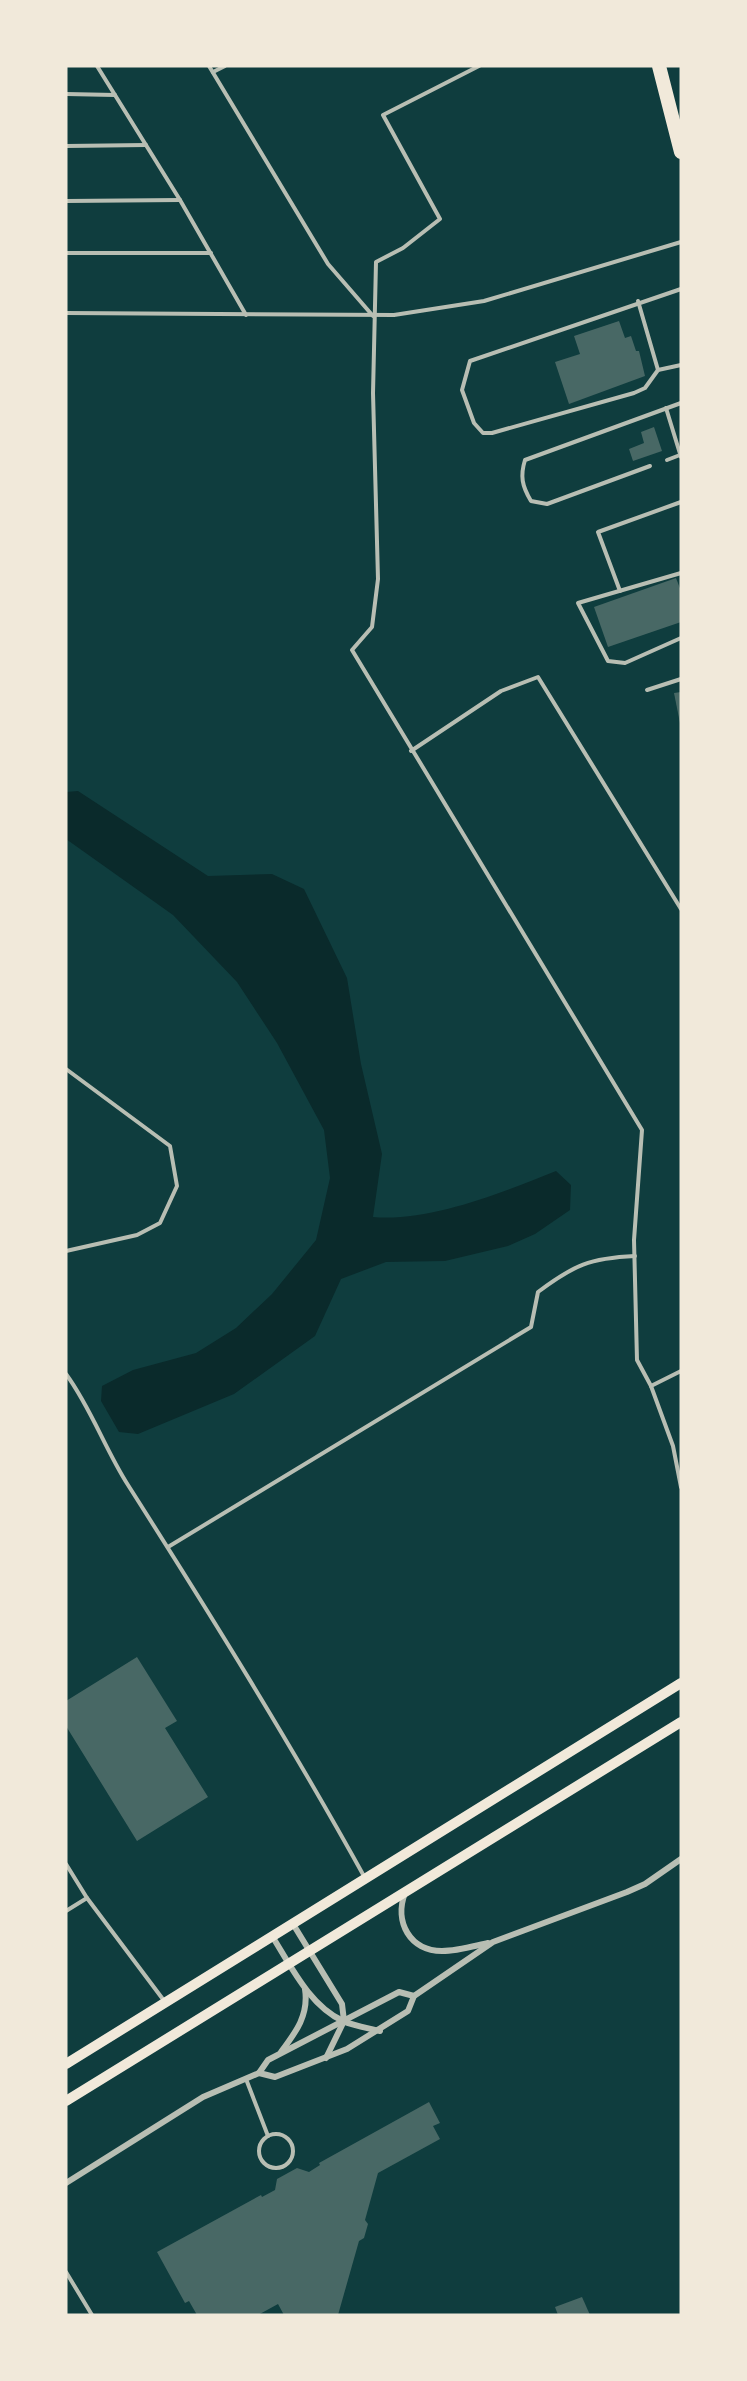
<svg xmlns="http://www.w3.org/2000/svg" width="747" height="2381" viewBox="0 0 747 2381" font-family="Inter,sans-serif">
<rect width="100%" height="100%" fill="#0f3d3e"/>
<path fill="#0a2a2b" d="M78,791L208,876L272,874L304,889L347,978L361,1064L382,1154L373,1217C430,1222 503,1192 556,1171L571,1185L570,1210L535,1234L508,1246L445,1261L386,1262L341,1279L315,1336L234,1394L138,1434L119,1432L101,1401L102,1386L133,1370L196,1353L236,1328L272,1294L316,1240L330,1178L324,1130L277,1043L237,982L173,915L66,839V792Z"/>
<g fill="#486865">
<polygon points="619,321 625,338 631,336 636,351 639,351 645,376 569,404 555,362 580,354 574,336"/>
<polygon points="654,427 662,451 633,461 629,449 644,443 641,432"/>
<polygon points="676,578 681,591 681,622 608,647 594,607"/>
<polygon points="681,692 681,723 680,723 674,693"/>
<polygon points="137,1657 177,1721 165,1728 208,1797 137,1841 66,1726 66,1701"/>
<polygon points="429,2102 440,2123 433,2126 440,2139 378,2173 365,2220 368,2224 364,2238 359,2241 338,2315 284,2315 278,2304 258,2315 197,2315 189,2301 185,2303 157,2252 261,2195 262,2197 275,2190 277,2179 297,2168 309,2172 320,2165 319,2163"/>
<polygon points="582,2297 590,2315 558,2315 555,2307"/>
</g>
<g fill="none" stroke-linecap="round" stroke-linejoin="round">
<g stroke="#b8beb3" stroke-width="4">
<polyline points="97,66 180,200 246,315"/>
<polyline points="209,66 328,264 373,316"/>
<polyline points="479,66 383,115 440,219 403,248 376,262 373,393 378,579 372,627 352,650 642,1130 634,1240 637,1360 651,1386 673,1446 681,1487"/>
<polyline points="213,72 225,66"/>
<polyline points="66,94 115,95"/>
<polyline points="66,146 146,145"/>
<polyline points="66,201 180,200"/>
<polyline points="66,253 211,253"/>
<polyline points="681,289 470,361 462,390 474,423 483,433 492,433 634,393 645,388 658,370 681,365"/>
<polyline points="638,301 658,370"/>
<polyline points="66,313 394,315 484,301 681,242"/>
<polyline points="666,408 681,457"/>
<polyline points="667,460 680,455"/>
<path d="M650,466L547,504L531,501C522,486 520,476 525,460L681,403"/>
<polyline points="681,573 578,603 608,661 625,663 681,638"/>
<polyline points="620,591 598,532 681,502"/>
<polyline points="647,690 681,679"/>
<polyline points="411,751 501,691 538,677 681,909"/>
<polyline points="66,1069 170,1146 177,1186 160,1223 137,1235 66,1251"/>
<path d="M66,1374C91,1408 105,1449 128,1485C210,1614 291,1744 365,1878"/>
<polyline points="651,1386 681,1371"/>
<path d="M168,1547L531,1327L538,1292C574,1265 590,1258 635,1256"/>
<polyline points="66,1864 87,1898 165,2002"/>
<polyline points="66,1911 87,1898"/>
<polyline points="246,2079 268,2136"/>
<circle cx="276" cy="2151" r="17"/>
<polyline points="66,2272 92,2315"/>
</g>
<g stroke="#b8beb3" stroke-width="6">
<path d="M405,1893C394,1922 410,1951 442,1951C457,1951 474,1946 488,1943"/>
<polyline points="293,1924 342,2004 344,2021 326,2058"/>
<path d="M272,1936C291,1966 309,2005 343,2021C354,2026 368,2028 380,2031"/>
<path d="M281,2052C296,2032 309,2015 305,1989"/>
<polyline points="259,2073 275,2077 347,2049 408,2011 414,1996 493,1942 627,1892 645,1884 681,1859"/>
<polyline points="66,2183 203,2097 259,2073 268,2060 399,1992 414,1996"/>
</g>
<g stroke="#f1e9da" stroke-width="10">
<polyline points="66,2064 681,1683"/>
<polyline points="66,2101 681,1722"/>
</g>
<polyline stroke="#f1e9da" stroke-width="14" points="659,66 681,152"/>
</g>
<rect width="747" height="2381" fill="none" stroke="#f1e9da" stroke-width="135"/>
</svg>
